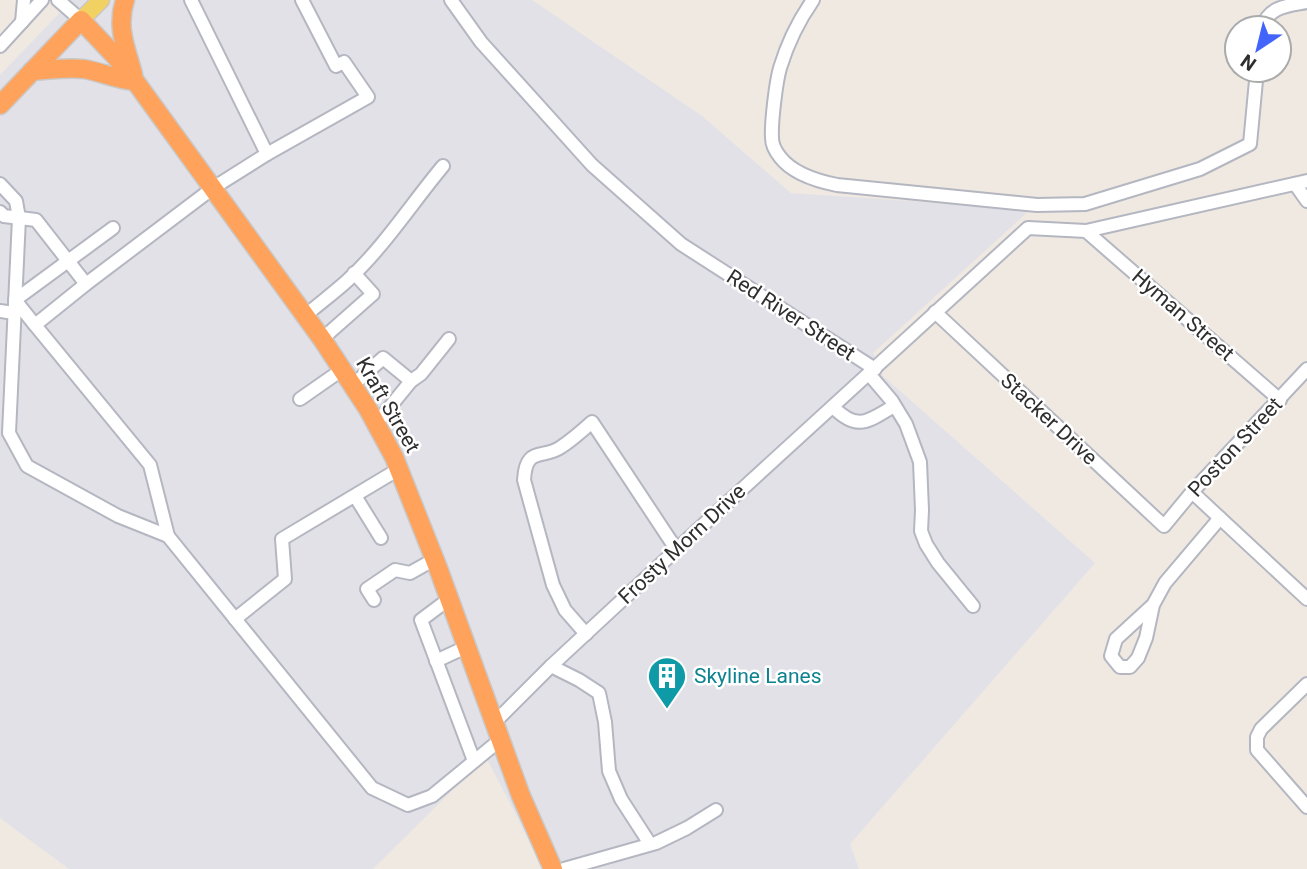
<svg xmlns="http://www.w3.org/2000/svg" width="1307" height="869" viewBox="0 0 1307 869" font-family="Roboto,sans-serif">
<rect width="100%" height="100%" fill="#efe9e1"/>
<polygon fill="#e3e1e8" points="72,0 532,0 702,116 791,193 1031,209 873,353 883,376 1095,563 850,844 859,869 544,869 486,757 373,869 69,869 0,818 0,75"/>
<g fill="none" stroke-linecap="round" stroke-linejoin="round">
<g stroke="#b4b7c1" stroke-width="16">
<g id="minor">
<polyline points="58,0 81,20"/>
<polyline points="191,0 267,154"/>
<polyline points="451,0 481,42 592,165 681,244 875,369"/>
<path d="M813,0C799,20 787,45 780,68C776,82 771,123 772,138C772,144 776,152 780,157C793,174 817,181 837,185L1037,205L1085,204L1200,169L1250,144L1257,70"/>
<polyline points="22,22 24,0"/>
<path d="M1262,28C1269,6 1287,6 1307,2"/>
<polyline points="0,46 42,0"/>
<polyline points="0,184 16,201 19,218 9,433 27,466 118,516 168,536 372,788 408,805 432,796 500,740"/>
<polyline points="1295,184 1307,201"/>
<polyline points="0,212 4,216 36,220 86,284"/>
<polyline points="1086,231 1280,400"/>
<polyline points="0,311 14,313"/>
<polyline points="935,312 1164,526 1192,492 1307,369"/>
<path d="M306,315C320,303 335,292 348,280C384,247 412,203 443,166"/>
<polyline points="35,325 15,300 113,228"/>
<polyline points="322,339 373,294 354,273"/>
<polyline points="869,374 892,401 906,424 920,462 922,510 921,531 926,544 938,563 973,606"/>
<polyline points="411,381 421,374 449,339"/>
<polyline points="353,385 383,358 411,381 376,424"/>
<polyline points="300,399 343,369"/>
<path d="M833,407C858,432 868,421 894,406"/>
<polyline points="1192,492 1307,599"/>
<polyline points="355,496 381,538"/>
<polyline points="168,536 150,465 35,325 86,284 213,188 267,154 368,97 344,62 336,66 302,0"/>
<polyline points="449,599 421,620 474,761"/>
<polyline points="374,600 367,589 395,570 410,573 435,559"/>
<polyline points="1153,605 1116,639 1111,656 1120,667 1130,667 1138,658 1146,638 1153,605 1165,583 1220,518"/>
<polyline points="235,619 285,579 282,539 399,469"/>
<path d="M586,634L565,610L553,585L524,480C526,445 543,460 561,447C572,440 582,431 592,422L676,549"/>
<polyline points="436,661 466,647"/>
<polyline points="551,666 579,680 599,693 605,722 609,771 621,799 650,844"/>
<polyline points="1307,684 1261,729 1257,737 1257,750 1307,807"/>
<polyline points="494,723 551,666 716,513 1028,228 1086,231 1307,181"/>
<polyline points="564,869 656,843 687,828 716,810"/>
</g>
</g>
<g stroke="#c9c9c9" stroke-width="19">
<polyline id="major" points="81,20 101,0"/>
</g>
<g stroke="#c9c9c9" stroke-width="21">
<g id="highway">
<path d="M125,0C116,27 126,48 133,74"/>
<path d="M32,71C49,70 68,67 84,69C102,72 117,80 135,81"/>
<polyline points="0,105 81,20 115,56 135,81 322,339 368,409 394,457 438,568 521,796 553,869"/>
</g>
</g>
<use href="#minor" stroke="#fff" stroke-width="12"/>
<use href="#major" stroke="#f2d163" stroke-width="16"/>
<use href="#highway" stroke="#ffa35c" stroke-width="18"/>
</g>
<defs>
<g id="building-pin" transform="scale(2.0125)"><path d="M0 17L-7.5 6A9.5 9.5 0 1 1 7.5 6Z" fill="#0f9aa8" stroke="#fff"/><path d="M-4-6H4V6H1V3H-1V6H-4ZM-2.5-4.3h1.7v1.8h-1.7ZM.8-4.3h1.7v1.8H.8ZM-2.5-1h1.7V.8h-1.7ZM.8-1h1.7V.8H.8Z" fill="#fff"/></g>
</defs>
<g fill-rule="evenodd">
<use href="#building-pin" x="667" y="676"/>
</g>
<g text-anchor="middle" stroke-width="5" stroke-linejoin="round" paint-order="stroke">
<g font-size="21" fill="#2e2e2e" stroke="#fff">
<text transform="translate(791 315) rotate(33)" y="7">Red River Street</text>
<text transform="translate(1183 315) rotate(41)" y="7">Hyman Street</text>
<text transform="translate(388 405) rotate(60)" y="7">Kraft Street</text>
<text transform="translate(1049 419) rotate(43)" y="7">Stacker Drive</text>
<text transform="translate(1235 447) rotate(-47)" y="7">Poston Street</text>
<text transform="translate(682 544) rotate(-43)" y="7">Frosty Morn Drive</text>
</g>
<g font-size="21" fill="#0d838f" stroke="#fff" text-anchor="start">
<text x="694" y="683">Skyline Lanes</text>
</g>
</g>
<g transform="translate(1258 49) rotate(215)"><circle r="33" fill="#ffffff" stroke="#ababab" stroke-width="2"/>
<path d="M0-5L12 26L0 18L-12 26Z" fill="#4264fb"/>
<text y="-10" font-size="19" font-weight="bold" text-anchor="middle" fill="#2e2e2e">N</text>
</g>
</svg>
